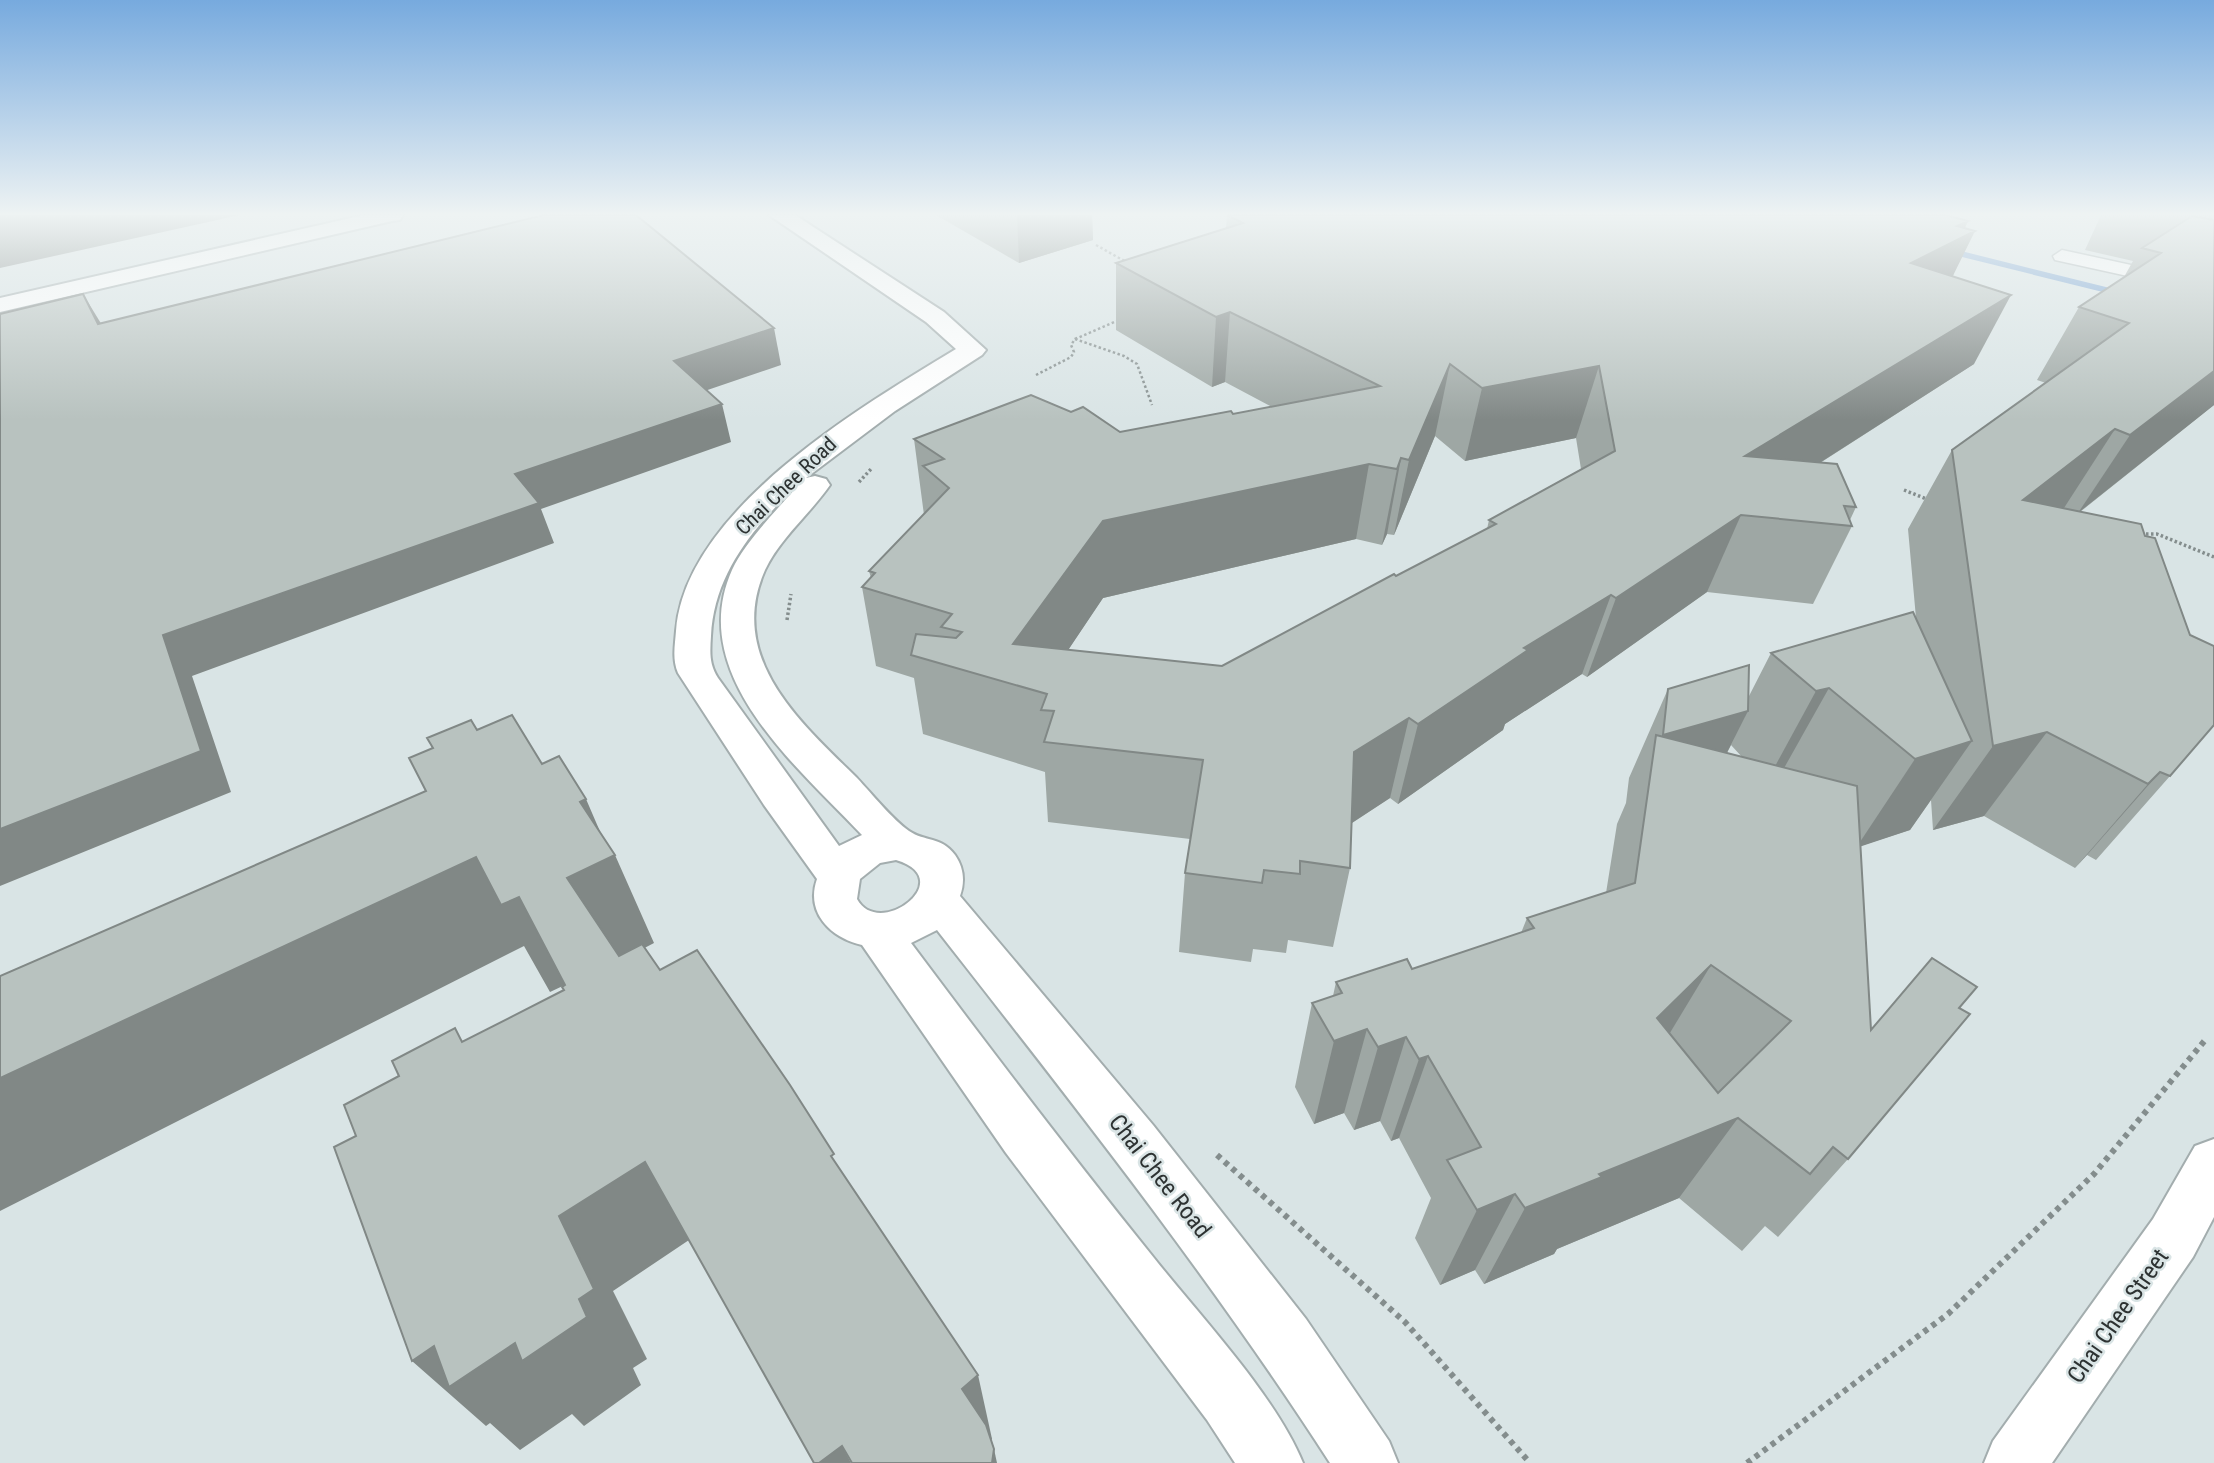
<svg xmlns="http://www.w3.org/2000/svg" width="2214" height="1463" viewBox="0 0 2214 1463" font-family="'Roboto Condensed',sans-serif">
<rect width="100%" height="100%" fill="#d9e4e5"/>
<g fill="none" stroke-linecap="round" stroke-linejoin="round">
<polygon fill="#6d9bcf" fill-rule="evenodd" points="1945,247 2126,292 2128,294 2123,297 1942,252 1942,248"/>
<g stroke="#a3adae" stroke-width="3">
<polygon id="service" points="2062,250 2214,283 2214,295 2055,260 2053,256"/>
</g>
<g stroke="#a3adae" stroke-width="4">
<g id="minor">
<polygon points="364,215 403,215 400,220 392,221 0,312 0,298"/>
<path d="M769,215H795L944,312L986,350L982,355L895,411L806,478L815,476L826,479L830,485C811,513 780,538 765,570C726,658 801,723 857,778C872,794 892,819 909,831C925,842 941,836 955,855C964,868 965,882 960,896L1153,1125L1306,1319L1389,1441L1398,1463H1330C1210,1277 1073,1104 937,930L911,943C991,1050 1071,1155 1154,1258C1201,1317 1275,1395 1303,1463H1235L1207,1420L1006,1153L862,945C831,938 805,913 817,879L764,805L678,673C672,659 675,645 676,631C685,510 862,406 956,349L926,322ZM801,482C779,508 746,540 732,570C685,675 798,767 862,835L839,846L718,678C709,664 710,652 711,636C714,572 756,524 801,482ZM896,860C960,879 879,940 857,899L860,879L880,863Z"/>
</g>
</g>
<g stroke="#a3adae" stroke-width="4">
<polygon id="tertiary" points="2214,1139 2214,1217 2193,1257 2052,1463 1984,1463 1993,1441 2153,1219 2195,1146"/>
</g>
<g stroke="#848d8d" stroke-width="2.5" stroke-dasharray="2.5 2.5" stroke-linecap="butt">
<polyline points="1096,245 1128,263"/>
<polyline points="1075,339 1124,356 1137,364 1152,405"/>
<polyline points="1036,375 1071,357 1074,352 1071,345 1075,339 1119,320"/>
</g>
<g stroke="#848d8d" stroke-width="3.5" stroke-dasharray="2.5 2.5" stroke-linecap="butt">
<polyline points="859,482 872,468"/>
<polyline points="1904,490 1929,500"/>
<polyline points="2141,534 2157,534 2214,557"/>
<polyline points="787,620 791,594"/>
</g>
<g stroke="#848d8d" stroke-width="6" stroke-dasharray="5 5" stroke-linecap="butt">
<polyline points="1217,1155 1405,1322 1530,1463"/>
<polyline points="1747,1463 1948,1314 2094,1174 2206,1039"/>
</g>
<use href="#service" fill="#fff" fill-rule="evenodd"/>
<use href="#minor" fill="#fff" fill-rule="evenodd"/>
<use href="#tertiary" fill="#fff" fill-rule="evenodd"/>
</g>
<g fill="#9ea7a4" fill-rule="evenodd">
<polygon points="936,215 1092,215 1093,240 1019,263"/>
<path d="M1227,215L1968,221L1965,228L1953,276L1974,364L1820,463L1856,507L1850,520L1852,526L1813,604L1707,592L1587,677L1582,674L1505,724L1503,730L1398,804L1390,798L1352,823L1350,868L1333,947L1288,940L1286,953L1253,949L1251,962L1179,952L1185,873L1190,839L1048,822L1045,772L923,734L914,678L876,666L862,587L871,578L869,571L924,515L914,439L1120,432L1233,414L1272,407L1225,382L1212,387L1116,330V263L1226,228ZM1435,436L1465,461L1576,438L1581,469L1489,520L1487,529L1222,666L1068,650L1103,598L1356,539L1382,545L1387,534L1394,535Z"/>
<path d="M2101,215H2214V405L2080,512L2170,776L2096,860L2087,855L2075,868L1984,816L1933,830L1931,800L1910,830L1860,846L1871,1030L1959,1008L1848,1159L1778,1237L1765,1226L1742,1251L1679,1198L1557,1249L1554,1254L1484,1284L1475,1270L1440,1285L1415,1238L1431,1198L1399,1138L1391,1141L1380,1121L1354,1130L1344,1113L1314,1124L1295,1087L1312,1003L1333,996L1336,982L1412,969L1521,933L1527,918L1606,893L1617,824L1626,803L1629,778L1668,689L1748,698L1771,653L1916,618L1908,529L1952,450L2046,383L2037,380L2079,307L2124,277L2133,261L2085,250ZM1731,745L1742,757L1727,753Z"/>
</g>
<g fill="#818886">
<polygon points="0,215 240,215 0,268"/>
<polygon points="1017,215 1092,215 1093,240 1019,263"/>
<polygon points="1968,221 1959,239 1975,231 1943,296 1911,263 1957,226"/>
<polygon points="83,294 105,330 98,324"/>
<polygon points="2011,295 1974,364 1713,531 1745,456"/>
<polygon points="1230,312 1225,382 1212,387 1216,317"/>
<polygon points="774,328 781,365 684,398 674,361"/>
<polygon points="1450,364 1435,436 1394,535 1409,460"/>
<polygon points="1599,366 1576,438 1465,461 1482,388"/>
<polygon points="2214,371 2214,405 2078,513 2130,435"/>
<polygon points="722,404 731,442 541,509 554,543 192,676 231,792 0,886 0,829 163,635 515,474"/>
<polygon points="2115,429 2064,508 1973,581 2023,500"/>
<polygon points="1401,458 1387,534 1382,545 1397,469"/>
<polygon points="1369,464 1356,539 1103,598 1040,692 1013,644 1103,521"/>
<polygon points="1741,515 1707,592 1587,677 1616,598"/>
<polygon points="1611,595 1582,674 1505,724 1503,730 1398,804 1418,724 1524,648"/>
<polygon points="1829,688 1779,777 1767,781 1816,691"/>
<polygon points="1748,711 1703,800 1663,735"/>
<polygon points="1409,718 1390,798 1338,832 1354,752"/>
<polygon points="2047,732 1984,816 1933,830 1993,746"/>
<polygon points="1972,741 1910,830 1856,848 1915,759"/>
<polygon points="2160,772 2087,855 2075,868 2148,784"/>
<polygon points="586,799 611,857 615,855 654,943 610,966 567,878 580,802"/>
<polygon points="476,857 519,897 567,984 550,992 524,946 0,1211 0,1078"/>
<polygon points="1711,965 1659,1051 1657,1018"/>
<polygon points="1367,1029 1344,1113 1314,1124 1334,1041"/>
<polygon points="1406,1037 1380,1121 1354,1130 1378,1047"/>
<polygon points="1428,1056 1399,1138 1391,1141 1419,1059"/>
<polygon points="1738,1118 1679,1198 1557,1249 1554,1254 1484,1284 1525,1208 1599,1174"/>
<polygon points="645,1162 689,1240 613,1291 647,1359 633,1368 641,1385 584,1426 572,1414 520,1450 490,1423 486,1426 412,1361 434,1346 579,1299 559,1216"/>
<polygon points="1515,1194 1475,1270 1440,1285 1477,1210"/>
<polygon points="978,1375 992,1439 978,1452 962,1389"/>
<polygon points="842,1446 851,1463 819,1463"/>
<polygon points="994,1449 997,1463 992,1463"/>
</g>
<g fill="#b8c2bf" stroke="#818886" stroke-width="2" fill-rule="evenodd">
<polygon points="544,215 636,215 774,328 674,361 722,404 515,474 539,503 163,635 201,751 0,829 0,314 83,294 98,324"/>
<path d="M1227,215H1946L1968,221L1957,226L1975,231L1911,263L2011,295L1745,456L1837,464L1856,507L1844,506L1852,526L1741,515L1616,598L1611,595L1524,648L1528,650L1418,724L1409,718L1354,752L1350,868L1300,861V874L1264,870L1262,883L1185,873L1203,760L1044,742L1054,711L1041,710L1047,694L911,655L916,634L956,638L962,632L941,627L952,614L862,587L875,573L869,571L949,488L923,466L944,459L914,439L1031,395L1071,412L1083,407L1120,432L1231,411L1233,414L1380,386L1230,312L1216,317L1116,263L1243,223ZM1450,364L1482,388L1599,366L1615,451L1489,520L1496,524L1396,576L1394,574L1222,666L1013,644L1103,521L1369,464L1397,469L1401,458L1409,460Z"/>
<polygon points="2192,216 2214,220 2214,371 2130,435 2115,429 2023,500 2141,524 2145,536 2155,538 2190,635 2214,646 2214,725 2170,776 2160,772 2148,784 2047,732 1993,746 1952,450 2129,323 2079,307 2161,253 2142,248"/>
<polygon points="1913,612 1972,741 1915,759 1829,688 1816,691 1771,653"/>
<polygon points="1749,665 1748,711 1663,735 1668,689"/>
<polygon points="512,715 542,764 559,756 586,799 580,802 615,855 567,878 619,956 642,944 660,970 697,950 790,1085 834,1154 831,1156 978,1375 962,1389 986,1425 994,1449 992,1463 852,1463 842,1446 819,1463 814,1463 645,1162 559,1216 594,1289 579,1299 587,1317 522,1361 515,1343 449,1387 434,1346 412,1361 334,1147 356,1136 344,1105 399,1076 392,1061 455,1028 462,1042 564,990 562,987 565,985 519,897 501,905 476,857 0,1078 0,976 426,791 409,758 433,748 427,738 471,720 477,730"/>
<path d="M1656,735L1857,786L1871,1030L1932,958L1977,987L1959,1008L1970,1014L1848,1159L1833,1147L1810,1174L1738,1118L1599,1174L1602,1177L1525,1208L1515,1194L1477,1210L1447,1160L1481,1147L1428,1056L1419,1059L1406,1037L1378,1047L1367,1029L1334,1041L1312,1003L1342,993L1336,982L1407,959L1412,969L1534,928L1527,918L1635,883ZM1711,965L1791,1021L1718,1093L1657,1018Z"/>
</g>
<linearGradient id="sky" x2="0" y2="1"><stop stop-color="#77aade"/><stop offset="0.51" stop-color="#eef3f3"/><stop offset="1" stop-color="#eef3f3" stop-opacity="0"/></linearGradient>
<rect width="2214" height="420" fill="url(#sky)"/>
<g text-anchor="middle" stroke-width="5" stroke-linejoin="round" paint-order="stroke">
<g font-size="21" fill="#2d3232" stroke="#d9e4e5">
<text transform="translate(786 486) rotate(-44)" y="7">Chai Chee Road</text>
</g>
<g font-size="24" fill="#2d3232" stroke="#d9e4e5">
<text transform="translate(1160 1176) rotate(52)" y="8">Chai Chee Road</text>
<text transform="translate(2118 1316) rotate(-55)" y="8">Chai Chee Street</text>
</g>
</g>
</svg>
